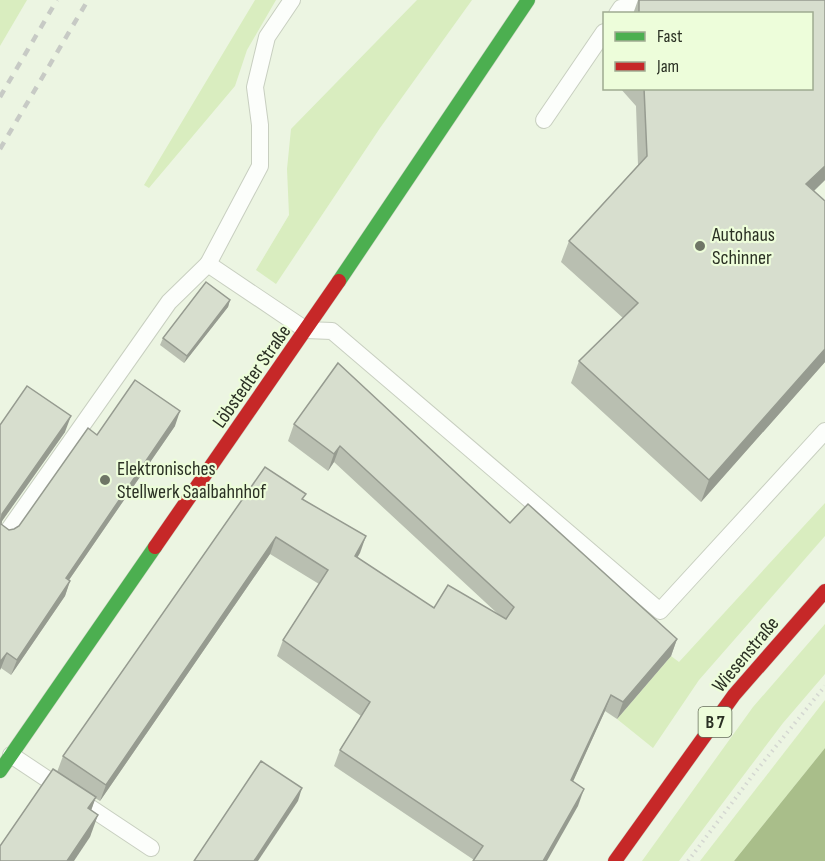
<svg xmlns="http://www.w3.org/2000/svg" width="825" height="861" viewBox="0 0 825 861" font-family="'Sofia Sans Condensed',sans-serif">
<rect width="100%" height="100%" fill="#ecf5e2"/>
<g fill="#d9edbf">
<polygon points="0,0 27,0 0,46"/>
<polygon points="255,0 276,0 247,50 235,86 149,188 144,185"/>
<polygon points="417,0 472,0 380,128 276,284 256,270 289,215 287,169 291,129"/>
<polygon points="825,503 825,536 699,680 653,748 617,719 671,656 679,662"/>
<polygon points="825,624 825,674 783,723 679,861 642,861 753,707"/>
<polygon points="825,700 825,748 734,861 700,861"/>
</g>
<polygon fill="#a9be8a" points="825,748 825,861 734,861"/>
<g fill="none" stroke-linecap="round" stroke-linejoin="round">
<g stroke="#c8cfc0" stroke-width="18">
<g id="lane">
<polyline points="617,14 621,8 656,6"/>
<polyline points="544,120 604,32"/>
<polyline points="208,264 260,166 260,125 255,87 267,37 292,0"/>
<polyline points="5,535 169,302 208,264 306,330 332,331 660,611 825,431"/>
<polyline points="11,755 151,848"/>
</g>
</g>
<g stroke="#c8cfc0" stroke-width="15">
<g id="fast">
<polyline points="339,281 528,0"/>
<polyline points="0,771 155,547"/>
</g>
</g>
<g stroke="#c8cfc0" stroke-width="15">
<g id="jam">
<polyline points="155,547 339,281"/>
<polyline points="615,861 734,695 825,591"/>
</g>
</g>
<polyline stroke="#d4d7d1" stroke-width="4" stroke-dasharray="1.5 4.5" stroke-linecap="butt" points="688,861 756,771 825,686"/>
<use href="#lane" stroke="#fcfefb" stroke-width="16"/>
<use href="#fast" stroke="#4caf50" stroke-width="14"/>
<use href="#jam" stroke="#c62828" stroke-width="14"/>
<g stroke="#c7cac5" stroke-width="4.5" stroke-dasharray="8 8" stroke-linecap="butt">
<polyline points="0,97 57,0"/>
<polyline points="0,149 88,0"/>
</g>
</g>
<g fill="#b9bfb1">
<polygon points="638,0 825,0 825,180 814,191 825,201 825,362 701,502 571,383 579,361 623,318 561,262 569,241 638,165 636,106 620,88 812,88 812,14 633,14"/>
<polygon points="230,300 228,307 184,363 160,345 163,338"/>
<polygon points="294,424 510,523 677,639 671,656 617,719 605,711 573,781 578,806 474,860 334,766 340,750 361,716 277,656 283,640 319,584 270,554 100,801 95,798 91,810 90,837 57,772 63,756 304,500 366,536 357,557 434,608 498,614 334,462 328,471 288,441"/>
<polygon points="0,425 65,432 1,522 1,524 9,530 14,529 19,526 97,435 175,426 69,580 70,581 65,596 11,675 1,668 0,670"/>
</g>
<g fill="#969b90">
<polygon points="825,166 825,180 798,206 806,184"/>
<polygon points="230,300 228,307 184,363 187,356"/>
<polygon points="825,349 825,362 701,502 709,480"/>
<polygon points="180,411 175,426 60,593 66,578"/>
<polygon points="71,416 65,432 0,524 2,514"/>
<polygon points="340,446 334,462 328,471 334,454"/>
<polygon points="366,536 360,553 349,572 355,556"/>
<polygon points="276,537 270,554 100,801 106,785"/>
<polygon points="70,581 65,596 11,675 17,660"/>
<polygon points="677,639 671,656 617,719 623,702"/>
<polygon points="7,653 1,668 0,670 0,662"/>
<polygon points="611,695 605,711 566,797 571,780"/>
<polygon points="302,788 298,801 258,861 254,861"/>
<polygon points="584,789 578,806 547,861 543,861"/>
<polygon points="96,797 88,819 88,808"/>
<polygon points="98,815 90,837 74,861 67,861"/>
</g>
<g fill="#d7dece" stroke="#969b90" stroke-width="1.5">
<polygon points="639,0 825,0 825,166 806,184 825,201 825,349 709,480 579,361 638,303 569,241 647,156 644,88 812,88 812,14 639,14"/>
<polygon points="206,282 230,300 187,356 163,338"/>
<polygon points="338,363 510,523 528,504 677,639 623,702 611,695 571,780 584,789 543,861 473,861 483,846 340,750 370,702 283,640 328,570 276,537 106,785 63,756 265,467 306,494 302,499 366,536 355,556 434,608 448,585 506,619 514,607 340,446 334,454 294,424"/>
<polygon points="135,380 180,411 66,578 70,581 17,660 7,653 0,662 0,425 27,386 71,416 2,514 1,524 9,530 14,529 19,526 88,428 97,435"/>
<polygon points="261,761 302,788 254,861 194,861"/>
<polygon points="53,769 96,797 88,808 98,815 67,861 0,861 0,846"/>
</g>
<g fill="#6f7666" stroke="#edfdda" stroke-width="2">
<circle cx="700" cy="246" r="6"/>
<circle cx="105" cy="480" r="6"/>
</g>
<g text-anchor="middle" stroke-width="4.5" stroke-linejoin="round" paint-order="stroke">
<rect fill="#edfdda" stroke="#656e5b" stroke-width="1.5" x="698.5" y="707" width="33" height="30" rx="4.5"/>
<g font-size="18" font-weight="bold" fill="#2b3124">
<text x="715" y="728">B 7</text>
</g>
<g font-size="20" fill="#2b3124" stroke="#edfdda" text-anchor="start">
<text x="712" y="241">Autohaus<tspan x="712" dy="23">Schinner</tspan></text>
<text x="117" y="475">Elektronisches<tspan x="117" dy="23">Stellwerk Saalbahnhof</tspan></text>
</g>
<g font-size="20" fill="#2b3124" stroke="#edfdda">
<text transform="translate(251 376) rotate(-55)" y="7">Löbstedter Straße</text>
<text transform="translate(745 654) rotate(-50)" y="7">Wiesenstraße</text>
</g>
</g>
<rect x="603" y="12" width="210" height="78" fill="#edfdda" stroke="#9fab91" stroke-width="1.5"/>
<rect x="615" y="32" width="30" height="9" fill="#4caf50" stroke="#9fab91" stroke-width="1.5"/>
<text x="657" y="42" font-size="18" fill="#2b3124">Fast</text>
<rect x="615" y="62" width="30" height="9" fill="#c62828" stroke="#9fab91" stroke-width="1.5"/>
<text x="657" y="72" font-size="18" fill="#2b3124">Jam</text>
</svg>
